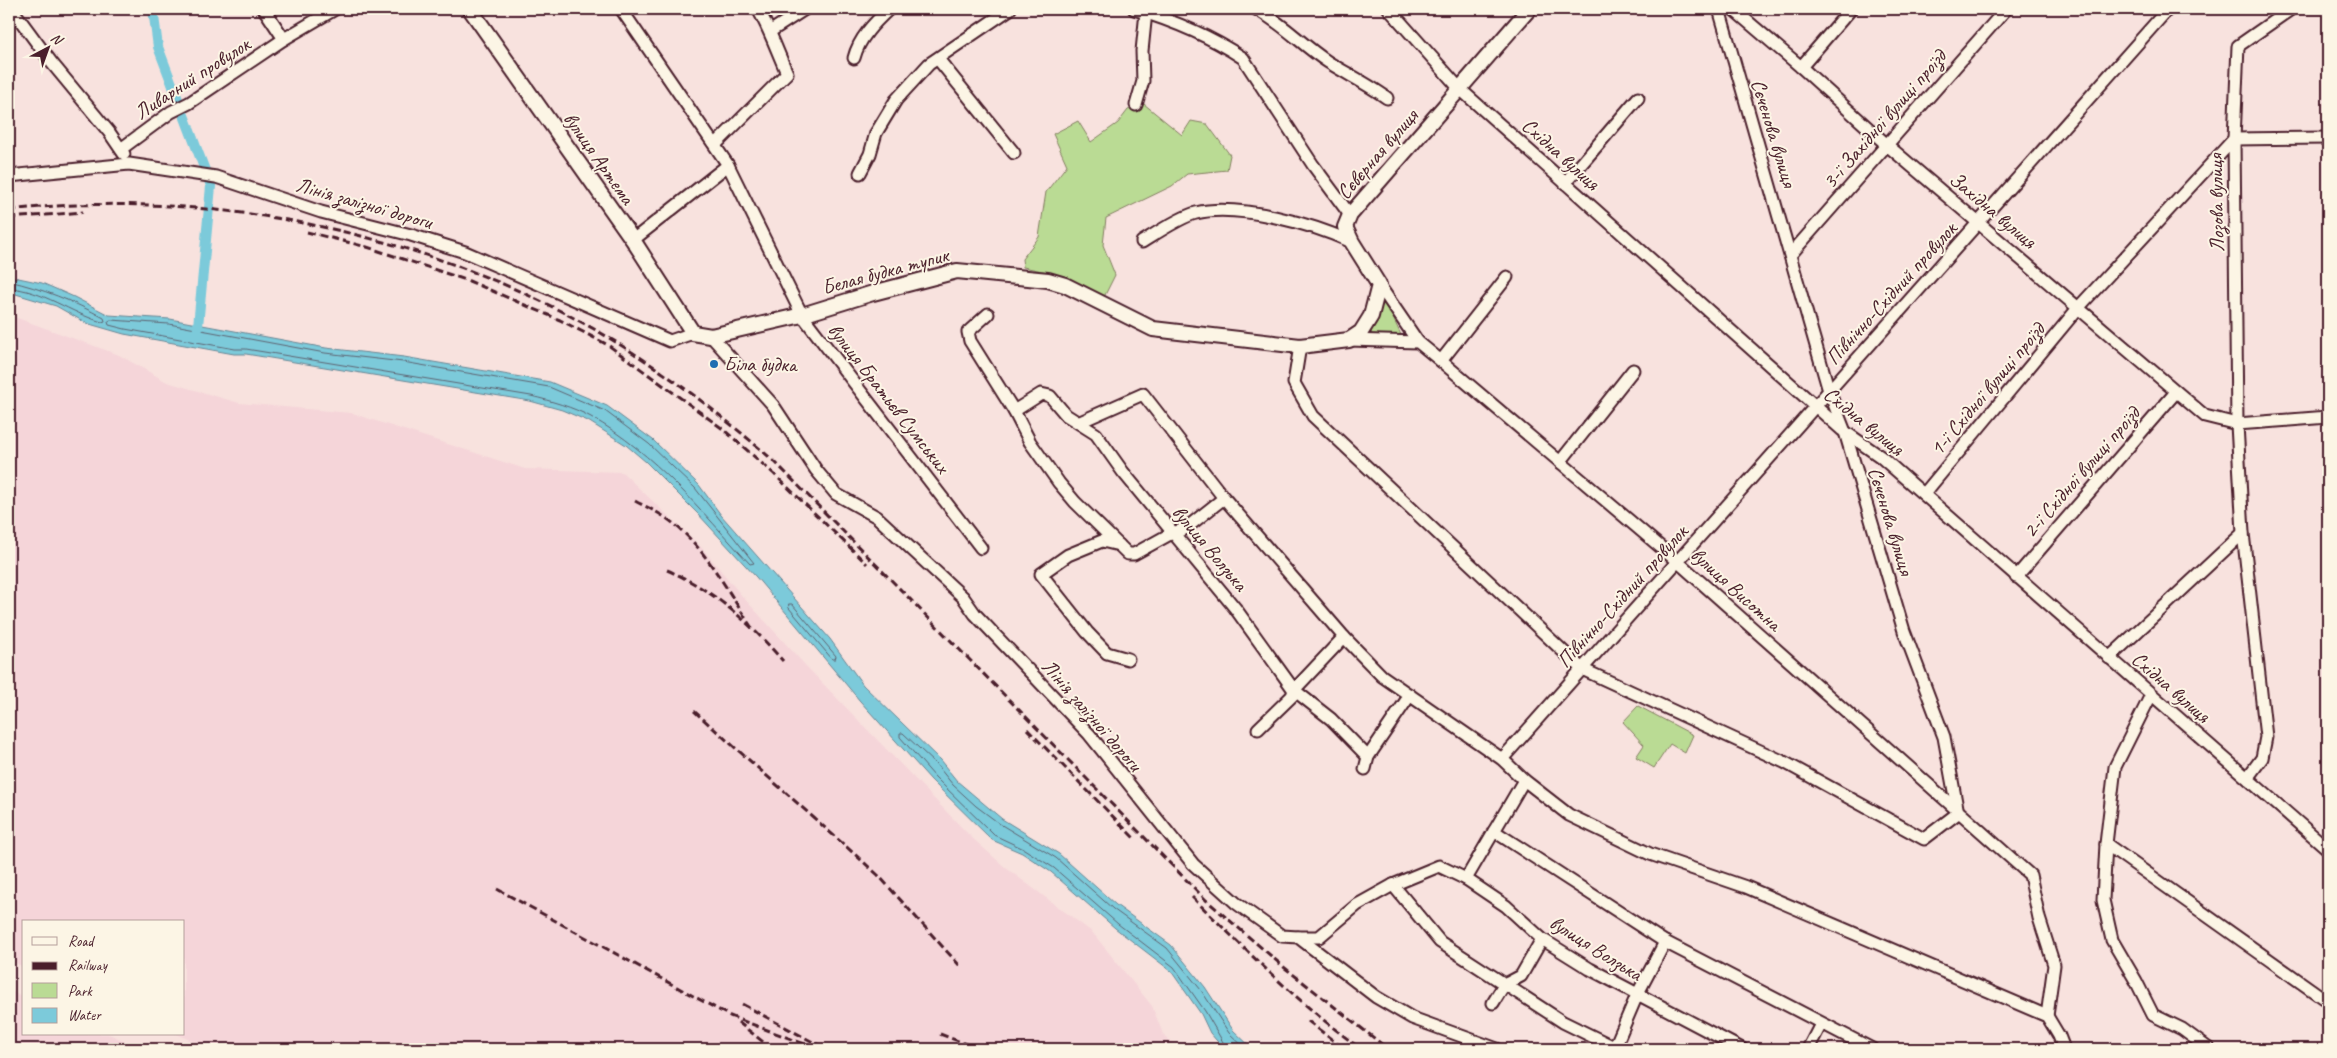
<svg xmlns="http://www.w3.org/2000/svg" width="2337" height="1058" viewBox="0 0 2337 1058" font-family="Caveat,sans-serif">
<rect width="100%" height="100%" fill="#f8e2de"/>
<filter id="ink" filterUnits="userSpaceOnUse"><feTurbulence type="fractalNoise" baseFrequency=".02" numOctaves="2"/><feDisplacementMap in="SourceGraphic" scale="10" xChannelSelector="R" yChannelSelector="G"/><feConvolveMatrix kernelMatrix="1 2 1 2 8 2 1 2 1" color-interpolation-filters="sRGB"/></filter>
<g filter="url(#ink)">
<g fill="#f5d5d9">
<polygon points="9,315 119,355 167,382 239,403 351,413 525,469 622,472 702,548 742,596 805,665 970,836 1006,868 1092,932 1152,1006 1163,1034 1179,1049 210,1049 176,1034 184,1034 184,922 24,922 24,967 9,960"/>
<polygon points="9,990 24,997 24,1034 109,1034 143,1049 9,1049"/>
</g>
<g fill="#badb94" stroke="#827d60">
<polygon points="1144,104 1182,135 1191,121 1207,124 1230,155 1227,170 1187,174 1172,186 1106,218 1103,245 1115,275 1104,297 1052,273 1023,267 1022,259 1039,237 1046,192 1067,165 1053,134 1078,121 1091,142 1118,123 1128,110"/>
<polygon points="1383,304 1387,305 1401,335 1399,337 1372,335 1371,331"/>
<polygon points="1638,706 1693,735 1685,753 1670,744 1654,768 1636,757 1644,745 1623,722"/>
</g>
<polygon fill="#7ccada" stroke="#688694" points="9,276 42,283 74,297 109,315 170,319 326,348 404,357 550,382 607,406 653,440 699,485 721,515 830,639 863,685 940,760 957,781 1002,819 1059,854 1116,905 1171,945 1205,987 1233,1030 1253,1049 1224,1049 1210,1033 1201,1014 1171,971 1115,928 1051,872 1022,853 992,840 931,780 860,701 756,577 698,514 646,462 626,445 588,421 562,410 530,401 246,354 234,354 124,334 86,323 56,306 9,292"/>
<g fill="none" stroke-linecap="round" stroke-linejoin="round">
<g stroke="#5e6371" stroke-width="1">
<path d="M9,281C43,289 73,301 104,318L105,321L102,322C70,313 43,290 9,288"/>
<path d="M111,320L169,324L325,353L403,362L549,387L605,411L649,444L695,488L754,563L750,564C701,511 655,453 591,417C573,407 551,401 531,396L246,349H235L125,329L109,325L108,322Z"/>
<polygon points="789,604 792,604 836,656 835,659 832,659 789,608"/>
<polyline points="1227,1049 1205,1011 1174,967 1118,924 1054,868 1024,849 994,835 935,777 900,737 900,733 903,733 936,764 953,785 976,806 1000,824 1056,858 1113,909 1167,948 1201,990 1229,1033 1246,1049"/>
</g>
<polyline stroke="#7ccada" stroke-width="10" points="153,9 158,47 211,186 197,337"/>
<g stroke="#4a1f2b" stroke-width="15">
<g id="minor">
<polyline points="12,9 51,62 109,132 124,154"/>
<polyline points="264,9 284,39"/>
<polyline points="621,9 728,165 802,315 981,548"/>
<path d="M1134,9C1171,20 1210,36 1243,58L1313,165L1350,215"/>
<path d="M1256,9C1283,23 1302,45 1328,62C1347,74 1368,84 1387,98"/>
<polyline points="1389,9 1460,89 1841,429 1881,457 2328,849"/>
<polyline points="1733,9 1801,67 1887,145 2205,416 2237,424 2328,417"/>
<polyline points="771,31 805,9"/>
<path d="M854,58C859,38 875,22 889,9"/>
<polyline points="938,59 1014,153"/>
<polyline points="1801,67 1851,9"/>
<polyline points="1136,105 1143,81 1142,51 1146,12"/>
<path d="M715,145L787,73C777,51 770,30 758,9"/>
<polyline points="121,149 171,112 189,103 284,39 335,9"/>
<polyline points="860,173 870,154 876,133 896,100 929,64 1010,9"/>
<polyline points="9,176 129,164 216,177 321,212 411,235 465,252 670,341 693,333"/>
<polyline points="1565,183 1638,98"/>
<polyline points="633,240 728,165"/>
<path d="M1142,242C1155,234 1182,216 1196,213C1239,203 1312,224 1352,242"/>
<polyline points="1791,254 2006,9"/>
<polyline points="1379,285 1418,342"/>
<polyline points="988,314 968,332 970,341 1014,411 1030,442 1059,483 1075,502 1128,554 1134,554 1172,533 1185,529 1224,498"/>
<polyline points="711,336 773,405 816,470 836,494 877,517 963,597 975,614 1089,734 1193,864 1236,903 1282,936 1298,937 1376,997 1412,1018 1497,1049"/>
<polyline points="1349,340 1418,342 1441,361 1677,561 2030,875 2039,918 2054,965 2047,1016"/>
<polyline points="1300,346 1294,383 1313,416 1582,669 1784,762 1924,839 1958,813 1944,737 1904,631 1845,432 1829,391 1719,9"/>
<polyline points="1441,361 1507,277"/>
<polyline points="1014,411 1041,394 1050,396 1066,415 1096,434 1123,472 1235,608 1294,690 1331,719 1368,757"/>
<polyline points="1080,422 1143,394 1224,498 1344,637 1382,676 1502,759 1524,780 1569,815 1650,854 1746,887 2047,1016 2059,1036 2064,1049"/>
<polyline points="1560,462 1633,370"/>
<polyline points="1924,494 2079,307 2234,139 2328,138"/>
<polyline points="1119,545 1102,541 1068,555 1041,574 1087,632 1107,653 1128,659"/>
<polyline points="2016,577 2176,392"/>
<polyline points="2109,658 2243,533"/>
<polyline points="2151,695 2115,767 2106,844 2103,900 2112,940 2136,981 2153,1015 2182,1029 2209,1049"/>
<polyline points="1258,729 1292,696 1294,690 1344,637"/>
<polyline points="1502,759 2168,9"/>
<polyline points="1365,769 1368,757 1410,695"/>
<polyline points="2248,777 2262,758 2266,737 2243,533 2237,424 2234,139 2238,46 2291,9"/>
<polyline points="1494,831 1665,942 1872,1049"/>
<polyline points="2106,844 2323,998 2328,998"/>
<polyline points="1466,879 1524,780"/>
<polyline points="1393,885 1440,942 1563,1022 1618,1049"/>
<polyline points="1298,937 1319,937 1357,905 1393,885 1439,866 1466,879 1506,906 1542,939 1590,969 1742,1049"/>
<polyline points="1493,1003 1504,985 1521,976 1542,939"/>
<polyline points="1614,1049 1637,995 1665,942"/>
<polyline points="1808,1049 1821,1024"/>
</g>
</g>
<g stroke="#4a1f2b" stroke-width="18">
<polyline id="tertiary" points="470,9 633,240 693,333 711,336 802,315 873,293 957,271 1048,280 1065,285 1153,329 1300,346 1349,340 1361,332 1371,316 1379,285 1352,242 1345,227 1350,215 1529,9"/>
</g>
<use href="#minor" stroke="#fcf5e5" stroke-width="11"/>
<use href="#tertiary" stroke="#fcf5e5" stroke-width="14"/>
<g stroke="#4a1f2b" stroke-width="3" stroke-dasharray="8 4" stroke-linecap="butt">
<path d="M9,210C207,188 421,231 594,329C660,367 720,413 776,463L1206,900L1285,968L1388,1049"/>
<polyline points="9,218 83,212"/>
<polyline points="307,232 367,247 469,281 560,320 608,345 723,429 774,474 867,564"/>
<path d="M635,501C644,506 654,510 663,516C703,542 726,589 752,628"/>
<path d="M667,570C714,590 750,623 783,661"/>
<polyline points="694,711 878,875 960,966"/>
<polyline points="1027,729 1134,838"/>
<polyline points="497,889 730,1016 818,1049"/>
<path d="M1192,897C1248,952 1298,1003 1361,1049"/>
<polyline points="742,1004 826,1049"/>
<polyline points="1308,1021 1344,1049"/>
<polyline points="738,1022 772,1049"/>
<polyline points="940,1034 979,1049"/>
</g>
</g>
</g>
<circle fill="#1f6fb2" stroke="#fcf5e5" stroke-width="2" cx="714" cy="364" r="5"/>
<g text-anchor="middle" stroke-width="4" stroke-linejoin="round" paint-order="stroke">
<g font-size="21" fill="#4a1f2b" stroke="#fcf5e5">
<text transform="translate(192 78) rotate(-33)" y="7">Ливарний провулок</text>
<text transform="translate(1884 119) rotate(-49)" y="7">3-ї Західної вулиці проїзд</text>
<text transform="translate(1774 133) rotate(73)" y="7">Сєченова вулиця</text>
<text transform="translate(1377 154) rotate(-49)" y="7">Сєвєрная вулиця</text>
<text transform="translate(1561 154) rotate(42)" y="7">Східна вулиця</text>
<text transform="translate(599 158) rotate(55)" y="7">вулиця Артема</text>
<text transform="translate(364 203) rotate(16)" y="7">Лінія залізної дороги</text>
<text transform="translate(2216 203) rotate(-91)" y="7">Лозова вулиця</text>
<text transform="translate(1993 210) rotate(40)" y="7">Західна вулиця</text>
<text transform="translate(885 271) rotate(-15)" y="7">Белая будка тупик</text>
<text transform="translate(1891 293) rotate(-48)" y="7">Північно-Східний провулок</text>
<text transform="translate(1987 389) rotate(-50)" y="7">1-ї Східної вулиці проїзд</text>
<text transform="translate(889 398) rotate(52)" y="7">вулиця Братьєв Сумських</text>
<text transform="translate(1864 421) rotate(39)" y="7">Східна вулиця</text>
<text transform="translate(2081 472) rotate(-49)" y="7">2-ї Східної вулиці проїзд</text>
<text transform="translate(1891 521) rotate(73)" y="7">Сєченова вулиця</text>
<text transform="translate(1210 548) rotate(50)" y="7">вулиця Волзька</text>
<text transform="translate(1736 589) rotate(42)" y="7">вулиця Висотна</text>
<text transform="translate(1622 596) rotate(-48)" y="7">Північно-Східний провулок</text>
<text transform="translate(2171 687) rotate(41)" y="7">Східна вулиця</text>
<text transform="translate(1092 715) rotate(49)" y="7">Лінія залізної дороги</text>
<text transform="translate(1596 948) rotate(32)" y="7">вулиця Волзька</text>
</g>
<g font-size="21" fill="#4a1f2b" stroke="#fcf5e5" text-anchor="start">
<text x="724" y="371">Біла будка</text>
</g>
</g>
<rect width="2337" height="1058" fill="none" stroke="#fcf5e5" stroke-width="30"/>
<rect x="15" y="15" width="2307" height="1028" fill="none" stroke="#4a1f2b" stroke-width="2" filter="url(#ink)"/>
<rect x="22" y="920" width="162" height="115" fill="#fcf5e5" stroke="#b59f9b"/>
<rect x="32" y="937" width="25" height="8" fill="#fcf5e5" stroke="#b59f9b"/>
<text x="68" y="946" font-size="15" fill="#4a1f2b">Road</text>
<rect x="32" y="962" width="25" height="8" fill="#4a1f2b" stroke="#b59f9b"/>
<text x="68" y="970" font-size="15" fill="#4a1f2b">Railway</text>
<rect x="32" y="983" width="25" height="15" fill="#badb94" stroke="#b59f9b"/>
<text x="68" y="996" font-size="15" fill="#4a1f2b">Park</text>
<rect x="32" y="1008" width="25" height="15" fill="#7ccada" stroke="#b59f9b"/>
<text x="68" y="1020" font-size="15" fill="#4a1f2b">Water</text>
<g transform="translate(48 48) rotate(41)" stroke="#fcf5e5" stroke-width="4" paint-order="stroke">
<path d="M0-4L9 19L0 12L-9 19Z" fill="#4a1f2b"/>
<text y="-8" font-size="14" font-weight="bold" text-anchor="middle" fill="#4a1f2b">N</text>
</g>
</svg>
